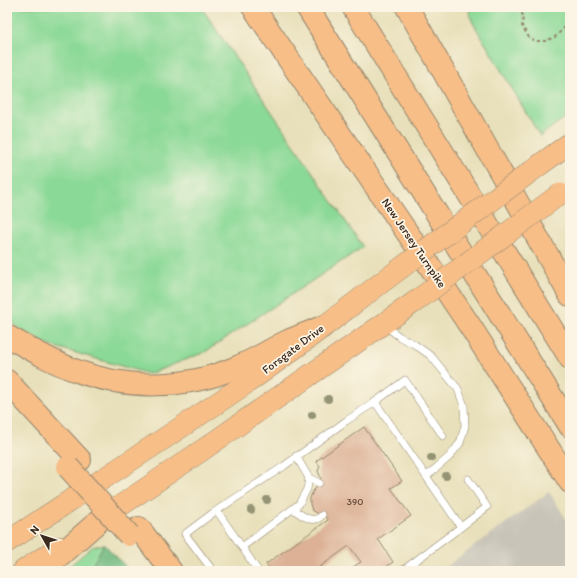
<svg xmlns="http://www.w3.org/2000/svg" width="577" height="578" viewBox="0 0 577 578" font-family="Itim,sans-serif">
<rect width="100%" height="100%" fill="#fcf5e5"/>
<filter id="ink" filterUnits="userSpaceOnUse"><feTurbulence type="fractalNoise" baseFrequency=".025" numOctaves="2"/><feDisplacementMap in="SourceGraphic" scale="8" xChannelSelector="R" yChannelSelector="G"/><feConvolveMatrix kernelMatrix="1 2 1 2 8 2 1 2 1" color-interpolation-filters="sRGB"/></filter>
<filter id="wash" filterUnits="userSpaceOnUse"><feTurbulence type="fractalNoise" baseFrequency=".012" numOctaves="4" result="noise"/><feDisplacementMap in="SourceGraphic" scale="16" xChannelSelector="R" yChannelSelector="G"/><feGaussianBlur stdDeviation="0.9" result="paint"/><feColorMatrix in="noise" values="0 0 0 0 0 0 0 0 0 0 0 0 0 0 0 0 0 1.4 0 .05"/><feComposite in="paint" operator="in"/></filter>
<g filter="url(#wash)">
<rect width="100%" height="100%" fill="#e8e0ba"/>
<polygon fill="#c8c4b8" points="549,492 570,525 570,552 569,553 570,571 440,571"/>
<g fill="#8bd997" stroke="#63825a">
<polygon points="7,7 201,7 363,247 205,352 149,374 31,340 7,317"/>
<polygon points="468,7 570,7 570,114 540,136 472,21"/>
<polygon points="104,544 89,571 64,571 92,547"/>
</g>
<polygon fill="#70b980" stroke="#56724f" points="104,544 130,571 89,571"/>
<g id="blocks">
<polygon fill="#dcb195" points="364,427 402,481 391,488 411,516 378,539 393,562 381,571 355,571 353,567 361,562 349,546 314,571 271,571 266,564 328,520 325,516 317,513 312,510 310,504 310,498 313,491 318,486 321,478 318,471 320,466 316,461"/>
</g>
</g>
<g filter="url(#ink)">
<use href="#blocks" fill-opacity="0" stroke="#92856c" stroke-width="1"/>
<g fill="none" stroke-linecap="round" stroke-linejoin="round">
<g stroke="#92856c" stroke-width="8">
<g id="lane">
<polyline points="384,325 400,337 414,344 431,356 458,389 464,406 465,426 460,443 449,457 427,476"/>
<polyline points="375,402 405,380 443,436"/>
<polyline points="309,478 319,483"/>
<path d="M293,509C300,514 314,526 322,515"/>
<polyline points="217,511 242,547"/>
<polyline points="461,527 487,507 468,479"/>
<polyline points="213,571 185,534 213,513 284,466 346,421 375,402 461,527 402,571"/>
<polyline points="258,571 242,547 299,504 307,489 309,478 296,456"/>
</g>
</g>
<g stroke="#92856c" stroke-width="22">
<g id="primary">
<polyline points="541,164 570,143"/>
<polyline points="95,523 204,449 416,301"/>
<path d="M7,542C86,490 166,438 244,385C296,349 346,309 397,271"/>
<polyline points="23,571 59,547"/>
</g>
</g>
<g stroke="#92856c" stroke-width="24">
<g id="highway">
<polyline points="253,7 417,247 470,326 570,482"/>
<polyline points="307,7 570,426"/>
<polyline points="353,7 570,358"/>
<polyline points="407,7 570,295"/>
<path d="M7,336C30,349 52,362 77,371C128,390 187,389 237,367C255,360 271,349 288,341C299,336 311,332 322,327"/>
<polyline points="7,381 80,460"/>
<polyline points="139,528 171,571"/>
<polyline points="42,571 101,519"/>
</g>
</g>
<polyline stroke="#92856c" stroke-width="2" stroke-dasharray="3 3" stroke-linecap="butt" points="520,7 523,17 522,26 530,39 536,41 545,41 555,37 570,22"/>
<use href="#lane" stroke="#fff" stroke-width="7"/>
<use href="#primary" stroke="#f7be88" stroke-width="21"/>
<use href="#highway" stroke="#f7be88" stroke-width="22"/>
<g stroke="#92856c" stroke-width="22" stroke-linecap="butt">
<g id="primary-bridge">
<polyline points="397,271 541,164"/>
<polyline points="416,301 560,194"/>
</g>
</g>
<g stroke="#92856c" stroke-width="24" stroke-linecap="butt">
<polyline id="highway-bridge" points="68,467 129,535"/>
</g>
<use href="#primary-bridge" stroke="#f7be88" stroke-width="21"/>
<use href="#highway-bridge" stroke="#f7be88" stroke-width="22"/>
</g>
<g fill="#949475">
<circle cx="328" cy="399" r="4"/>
<circle cx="312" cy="415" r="4"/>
<circle cx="431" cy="458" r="4"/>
<circle cx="446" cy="476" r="4"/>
<circle cx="267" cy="500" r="4"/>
<circle cx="251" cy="510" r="4"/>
</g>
</g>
<g text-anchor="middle" stroke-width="3.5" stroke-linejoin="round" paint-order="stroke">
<g font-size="10" fill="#634c3c">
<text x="355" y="505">390</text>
</g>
<g font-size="12" fill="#3b2a1e" stroke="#fcf5e5">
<text transform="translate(414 243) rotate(56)" y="4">New Jersey Turnpike</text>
<text transform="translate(293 349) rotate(-37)" y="4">Forsgate Drive</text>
</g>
</g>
<rect width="577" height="578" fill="none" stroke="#fcf5e5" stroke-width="24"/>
<g transform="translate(42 536) rotate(309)" stroke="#fcf5e5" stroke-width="3" paint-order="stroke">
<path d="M0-3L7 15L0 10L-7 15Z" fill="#3b2a1e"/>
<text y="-6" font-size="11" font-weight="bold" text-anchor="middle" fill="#3b2a1e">N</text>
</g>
</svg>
